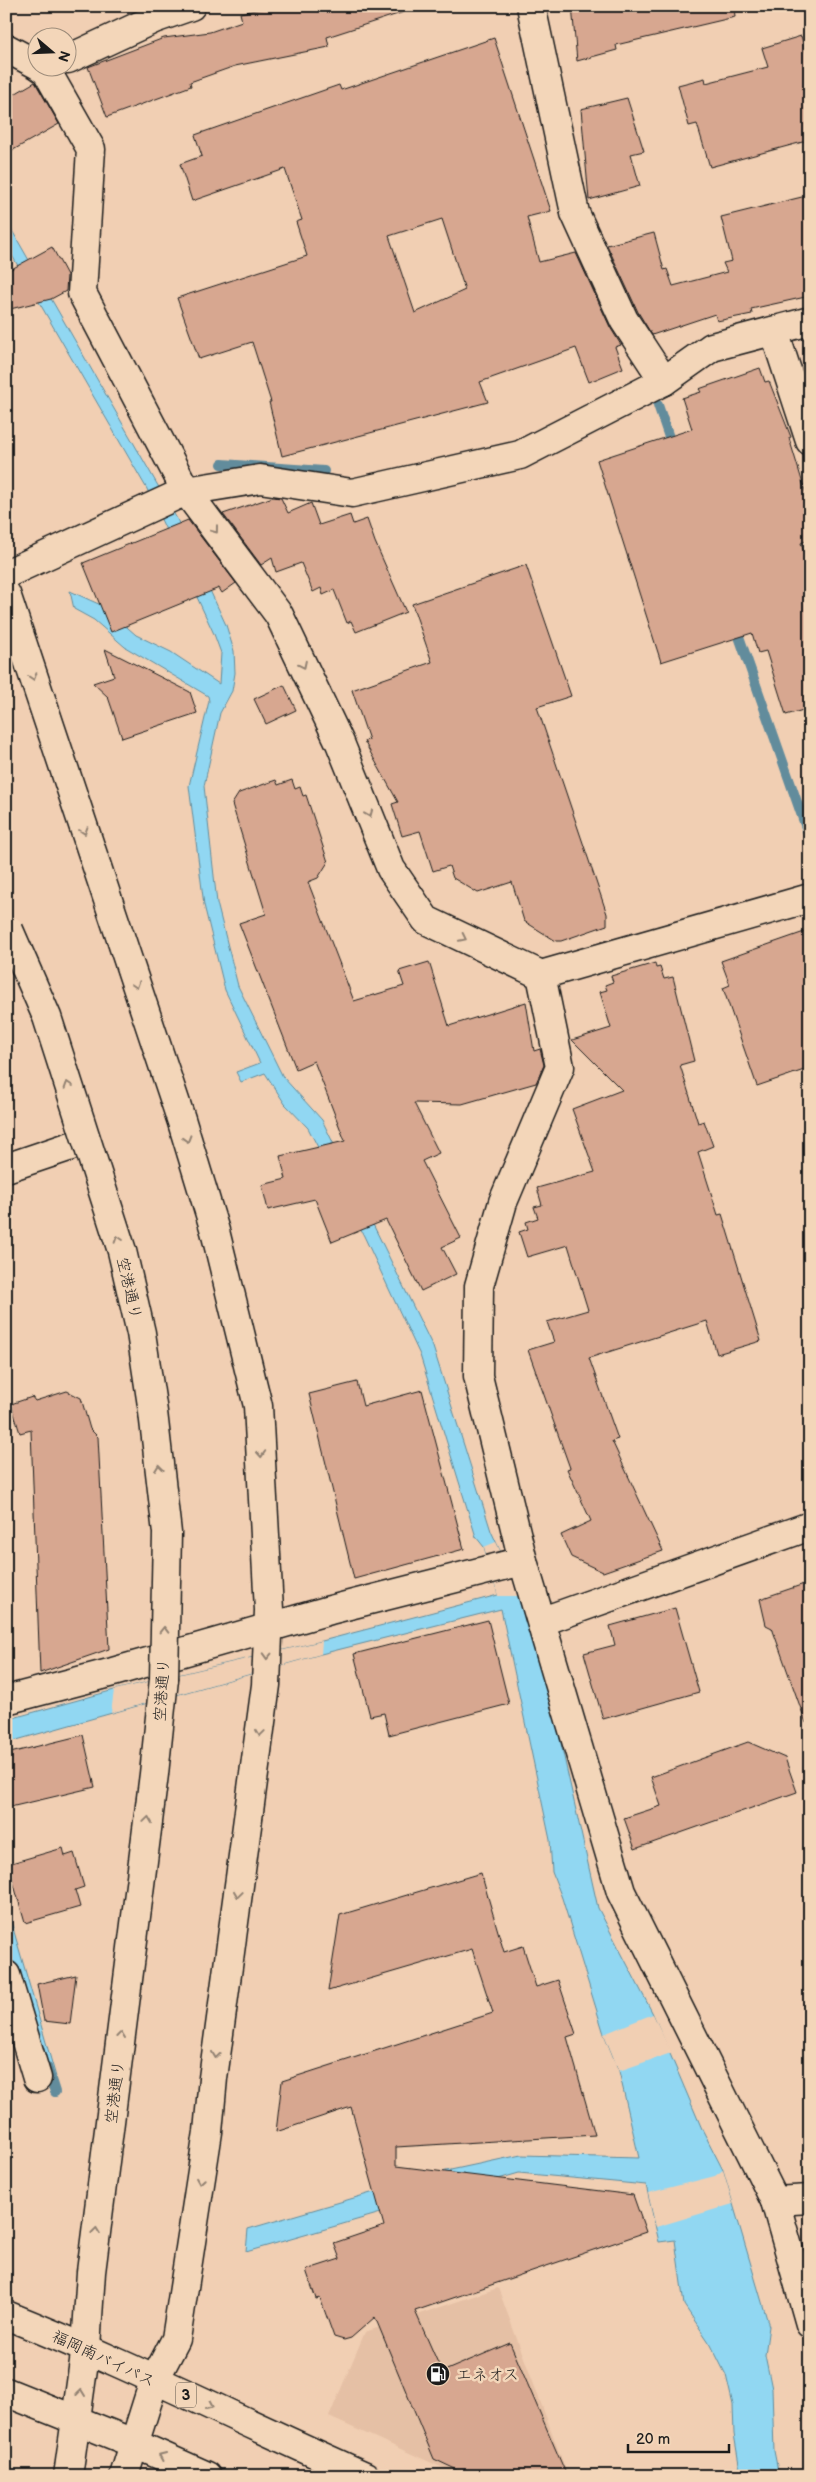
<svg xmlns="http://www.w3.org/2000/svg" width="816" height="2482" viewBox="0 0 816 2482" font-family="'Balsamiq Sans','Klee One',sans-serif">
<rect width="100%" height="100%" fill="#f1cfb3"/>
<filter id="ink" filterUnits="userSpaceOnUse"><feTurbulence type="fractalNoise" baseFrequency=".02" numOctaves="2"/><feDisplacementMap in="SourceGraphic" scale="10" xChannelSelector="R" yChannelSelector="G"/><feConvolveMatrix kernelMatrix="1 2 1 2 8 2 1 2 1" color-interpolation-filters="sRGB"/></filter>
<g filter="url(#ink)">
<polygon fill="#e5c0a5" points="498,2288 568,2476 461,2476 329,2417 365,2332"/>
<g fill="#91d7f2" stroke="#628c9c">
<polygon points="6,220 177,519 226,625 234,651 235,673 232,691 220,713 204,786 217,903 238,986 283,1077 322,1120 433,1347 491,1531 534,1624 598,1908 653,2014 702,2129 723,2170 769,2326 765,2355 772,2389 774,2451 779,2476 741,2476 734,2434 733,2405 726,2375 711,2345 684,2305 675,2240 659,2242 646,2185 519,2173 246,2252 248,2229 446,2171 521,2155 639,2158 619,2071 604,2034 562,1898 552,1872 550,1840 501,1609 321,1654 6,1743 6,1720 114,1690 322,1641 498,1595 484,1547 476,1537 420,1355 364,1236 308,1128 285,1104 265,1073 241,1082 236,1072 260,1063 225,990 204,905 189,786 209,701 208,696 125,647 94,620 74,609 70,591 103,606 136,635 171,652 219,684 221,653 214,634 147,489 6,245"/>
<polygon points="6,1904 56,2077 47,2082 6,1946"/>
</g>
<g fill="#f1cfb3">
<polygon points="496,1542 521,1596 498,1596 484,1547"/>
<polygon points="322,1641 321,1654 111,1713 114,1690"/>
<polygon points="653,2014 671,2053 619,2071 604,2034"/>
<polygon points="723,2170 733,2204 656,2227 648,2193 715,2176"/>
</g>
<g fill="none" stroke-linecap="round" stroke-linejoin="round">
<g stroke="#628c9c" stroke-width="10">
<polyline points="658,405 673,449"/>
<polyline points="222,464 324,471"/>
<polyline points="735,625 810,839"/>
<polyline points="47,2067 55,2092"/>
</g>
</g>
<g fill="#d7a790" stroke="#1c1c1c" fill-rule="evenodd">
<polygon points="276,6 403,6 404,12 327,37 329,47 235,66 190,82 191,86 107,117 88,67 164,38 210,32 242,21 240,13"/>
<polygon points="572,6 734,6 735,17 616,45 617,50 577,61"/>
<polygon points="801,36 810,65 810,140 710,167 697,124 689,126 678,85 705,78 706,83 768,67 762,48"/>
<path d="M494,38L551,211L527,217L539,262L576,253L610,327L621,345L615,347L623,368L589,382L576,348L480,382L488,402L282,456L269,402H271L252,342L199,359L177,298L307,256L296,222L302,220L285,169L192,201L180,164L202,156L195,135L339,85L341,90ZM442,219L465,290L415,313L389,236Z"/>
<polygon points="35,82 59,124 6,154 6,99"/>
<polygon points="627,98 644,151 631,154 640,186 589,200 581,109"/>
<polygon points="810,195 810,296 751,309 752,314 717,321 715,314 652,335 638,312 607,245 654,233 664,270 667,269 673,286 727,272 723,263 732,261 721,217"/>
<polygon points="52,247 67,275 66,291 51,299 6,310 6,272"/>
<polygon points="760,368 765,382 769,381 791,437 789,438 810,507 810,539 801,543 810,570 810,708 786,715 766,651 758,653 752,633 661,662 597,460 692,429 682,398 701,392 699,389"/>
<polygon points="273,497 281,498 288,513 311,503 319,525 350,515 353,524 367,519 375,542 406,612 356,632 351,621 347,623 334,590 323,595 321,588 313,592 301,563 276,572 272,558 261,565 223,514"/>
<polygon points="188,520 236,583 222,593 219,588 111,632 83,563"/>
<polygon points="526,565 571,696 537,707 607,914 607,925 561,941 556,941 524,921 512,882 478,893 453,878 449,866 433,871 420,831 402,836 392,804 398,802 364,741 369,740 352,690 432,662 412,604"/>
<polygon points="105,649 190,692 197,713 122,738 108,697 93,683 114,676"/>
<polygon points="284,685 296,710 266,724 254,699"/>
<polygon points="276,780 278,785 292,780 295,789 300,787 303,796 306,795 328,862 318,878 308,882 354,1001 404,986 399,971 429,962 449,1026 526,1002 534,1051 540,1049 544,1065 536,1083 462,1104 414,1103 439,1153 422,1161 461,1238 442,1247 456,1274 421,1291 386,1220 332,1242 315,1199 268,1210 262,1185 286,1179 280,1156 345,1141 314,1061 296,1069 239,923 266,914 232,804 239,793"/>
<polygon points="810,930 810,1068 757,1086 723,988 730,985 721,961"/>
<polygon points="655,963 656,968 660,967 664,979 673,977 694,1061 680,1065 698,1123 704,1121 713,1146 698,1152 718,1215 722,1214 761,1341 717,1354 707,1321 589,1358 618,1439 612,1441 663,1551 603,1572 571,1557 561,1535 591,1521 567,1469 570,1468 528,1350 554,1342 547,1322 588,1310 568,1245 527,1257 519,1232 528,1229 526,1222 538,1218 534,1207 542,1205 537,1188 595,1172 572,1109 622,1090 572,1040 611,1028 600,992 607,990 605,985 613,982 611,976"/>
<polygon points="357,1382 363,1406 422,1390 464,1549 354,1579 309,1394"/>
<polygon points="67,1391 81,1398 90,1429 98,1437 109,1649 40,1673 31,1430 20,1433 11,1404 32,1397 35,1401"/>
<polygon points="810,1582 810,1722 806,1723 772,1628 766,1625 760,1599"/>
<polygon points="675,1608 699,1692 603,1719 584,1653 615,1645 610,1626"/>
<polygon points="488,1620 509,1704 389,1735 384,1713 370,1716 354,1654"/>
<polygon points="83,1735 95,1787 6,1808 6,1754"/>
<polygon points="748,1742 785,1758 797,1792 635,1849 624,1818 661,1806 651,1777"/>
<polygon points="63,1848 65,1856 74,1853 84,1887 75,1890 80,1907 25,1923 8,1864"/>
<polygon points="481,1873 504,1952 523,1946 536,1987 558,1980 576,2034 567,2037 595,2135 396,2147 396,2166 633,2195 646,2232 415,2311 442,2372 510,2343 567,2476 470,2476 434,2459 375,2317 351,2338 344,2340 334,2337 320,2298 316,2299 306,2270 340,2259 334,2243 384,2226 351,2107 276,2132 282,2081 493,2013 472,1949 328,1991 340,1915"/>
<polygon points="76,1975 70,2024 44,2021 37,1984"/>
</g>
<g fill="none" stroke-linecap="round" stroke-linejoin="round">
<g stroke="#1c1c1c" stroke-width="31">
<g id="minor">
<polyline points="531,6 575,213 624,320 664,381"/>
<polyline points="6,48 38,65"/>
<polyline points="68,59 154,19 191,6"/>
<polyline points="42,68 46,70 91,149 82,293 186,491 279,615 340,743 391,869 426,920 541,975 560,1067 503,1202 479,1286 478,1376 523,1561 621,1892 775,2201 810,2324"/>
<polyline points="774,331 810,441"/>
<polyline points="6,574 186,491 260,479 352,493 520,455 664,381 712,347 810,321"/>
<polyline points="6,594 181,1119 215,1231 258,1406 269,1610 266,1685 213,2078 208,2132 176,2339 154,2381 124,2476"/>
<polyline points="541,975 810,898"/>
<polyline points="6,1168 86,1141"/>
<polyline points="543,1621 810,1526"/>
<polyline points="6,1700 113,1672 330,1610 523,1561"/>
<polyline points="6,1975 37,2078"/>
<polyline points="775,2201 810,2199"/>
<polyline points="68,2476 86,2347 91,2272 154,1774 164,1679"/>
</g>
</g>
<g stroke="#1c1c1c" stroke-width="31">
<g id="highway">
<path d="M6,2315C128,2364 245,2423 365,2476"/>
<polyline points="6,2392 133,2443 207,2476"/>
</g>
</g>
<use href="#minor" stroke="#f3d6b9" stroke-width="28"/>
<use href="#highway" stroke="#f3d6b9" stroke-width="28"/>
<g stroke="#1c1c1c" stroke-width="31" stroke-linecap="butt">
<polyline id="minor-bridge" points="9,930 47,1017 122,1251 141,1333 153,1412 167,1533 164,1679"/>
</g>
<use href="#minor-bridge" stroke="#f3d6b9" stroke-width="28"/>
</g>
<defs><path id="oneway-chevron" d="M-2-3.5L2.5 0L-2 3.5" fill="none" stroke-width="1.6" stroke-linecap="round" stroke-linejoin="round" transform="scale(1.25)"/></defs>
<g stroke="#928272">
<use href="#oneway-chevron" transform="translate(215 530) rotate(53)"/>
<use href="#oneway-chevron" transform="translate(303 665) rotate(64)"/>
<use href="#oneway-chevron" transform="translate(33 677) rotate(72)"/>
<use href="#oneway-chevron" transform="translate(369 814) rotate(68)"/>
<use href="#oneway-chevron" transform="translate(84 831) rotate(72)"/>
<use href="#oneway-chevron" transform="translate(463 938) rotate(26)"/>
<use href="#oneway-chevron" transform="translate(136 985) rotate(72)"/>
<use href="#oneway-chevron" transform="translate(68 1085) rotate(-108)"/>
<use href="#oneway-chevron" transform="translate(187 1139) rotate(73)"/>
<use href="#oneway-chevron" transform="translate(118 1239) rotate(-108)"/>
<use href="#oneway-chevron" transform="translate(261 1454) rotate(86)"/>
<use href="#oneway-chevron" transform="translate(159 1468) rotate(-97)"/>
<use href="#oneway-chevron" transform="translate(164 1630) rotate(-89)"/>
<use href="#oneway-chevron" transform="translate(267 1656) rotate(92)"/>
<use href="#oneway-chevron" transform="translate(260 1733) rotate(98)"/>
<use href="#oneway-chevron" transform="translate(148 1820) rotate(-82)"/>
<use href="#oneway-chevron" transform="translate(238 1894) rotate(98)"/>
<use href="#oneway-chevron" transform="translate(121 2035) rotate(-83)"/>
<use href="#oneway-chevron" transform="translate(216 2055) rotate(98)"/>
<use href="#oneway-chevron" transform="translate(200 2181) rotate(99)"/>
<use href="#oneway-chevron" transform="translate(96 2231) rotate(-83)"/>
<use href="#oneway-chevron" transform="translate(81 2393) rotate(-83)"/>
<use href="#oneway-chevron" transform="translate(210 2406) rotate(24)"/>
<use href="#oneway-chevron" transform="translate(162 2456) rotate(-156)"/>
</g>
</g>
<defs>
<g id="fuel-disc" transform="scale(1.25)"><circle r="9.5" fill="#1c1c1c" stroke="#f3d6b9"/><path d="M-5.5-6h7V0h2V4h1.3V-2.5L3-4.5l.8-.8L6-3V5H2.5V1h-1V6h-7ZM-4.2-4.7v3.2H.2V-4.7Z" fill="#fff"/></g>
</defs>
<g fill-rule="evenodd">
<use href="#fuel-disc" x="438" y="2374"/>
</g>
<g text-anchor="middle" stroke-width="5" stroke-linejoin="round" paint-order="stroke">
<rect fill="#f3d6b9" stroke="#5c544b" stroke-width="1" x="176" y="2382.5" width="20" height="25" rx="4"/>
<g font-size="15" font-weight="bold" fill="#1c1c1c">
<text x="186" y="2400">3</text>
</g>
<g font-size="16" fill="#1c1c1c" stroke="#f3d6b9">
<text transform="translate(130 1288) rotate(77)" y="6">空港通り</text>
<text transform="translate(161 1690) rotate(-86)" y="6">空港通り</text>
<text transform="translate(114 2092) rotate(-83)" y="6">空港通り</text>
<text transform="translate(104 2358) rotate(25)" y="6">福岡南バイパス</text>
</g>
<g font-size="16" fill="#1c1c1c" stroke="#f3d6b9" text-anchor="start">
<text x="456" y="2380">エネオス</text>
</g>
</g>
<rect width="816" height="2482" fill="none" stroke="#f3d6b9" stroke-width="25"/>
<rect x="12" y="12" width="791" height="2457" fill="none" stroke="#1c1c1c" stroke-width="2" filter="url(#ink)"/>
<g transform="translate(52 52) rotate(109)"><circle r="24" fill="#f3d6b9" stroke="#9d8c7a"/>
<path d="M0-4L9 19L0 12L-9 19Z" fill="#1c1c1c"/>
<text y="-8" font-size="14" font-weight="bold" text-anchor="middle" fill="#1c1c1c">N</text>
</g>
<path d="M628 2444v8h101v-8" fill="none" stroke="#1c1c1c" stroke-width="2.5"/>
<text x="636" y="2444" font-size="15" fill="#1c1c1c" stroke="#f3d6b9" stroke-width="4" paint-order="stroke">20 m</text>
</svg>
